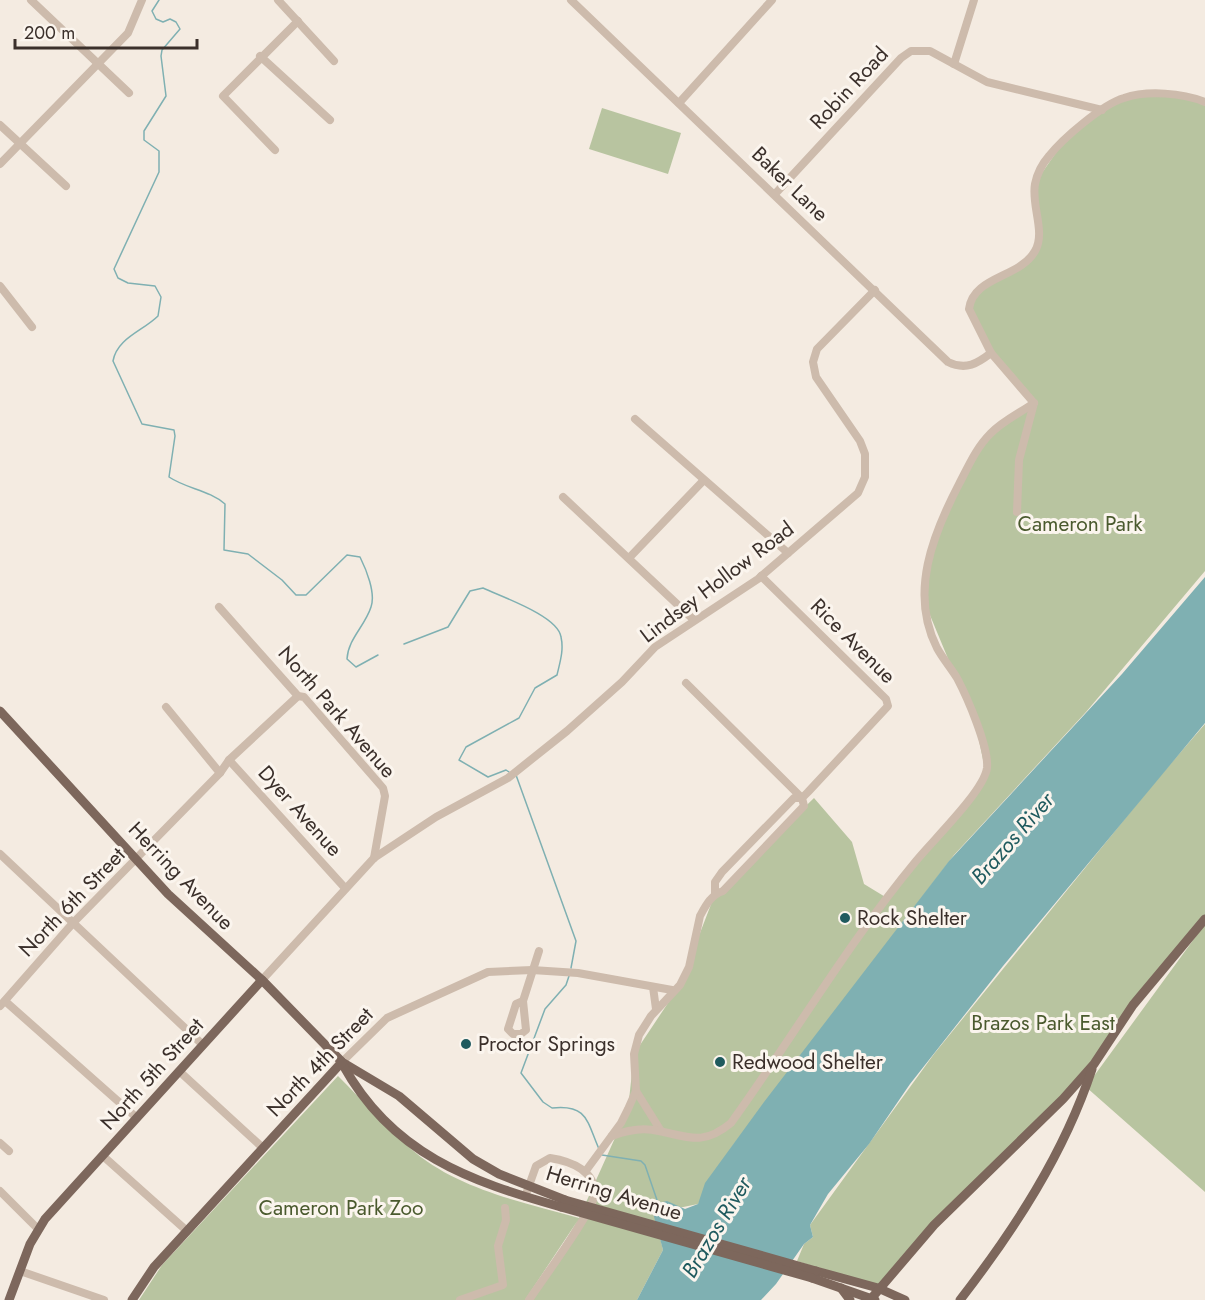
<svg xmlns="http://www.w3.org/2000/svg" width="1205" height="1300" viewBox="0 0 1205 1300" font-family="Jost,sans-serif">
<rect width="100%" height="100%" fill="#f4ebe1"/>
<g fill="#b8c4a0">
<path d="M1145,95L1181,96L1205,103V571L1086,712L954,855L731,1148L698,1204L654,1213L663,1250L637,1300H529L578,1220L525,1300H139L162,1265L338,1076C362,1100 385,1126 410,1148C456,1189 522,1202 579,1218L628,1109L634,1054L680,985L715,894L814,798L852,842L864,884L887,898L986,774L976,726L927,608L930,551L959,483L989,435L1034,403L991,353L969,309L980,288L1009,272L1035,252L1037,225L1035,183L1064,141L1108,105Z"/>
<polygon points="602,108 681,133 668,174 589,149"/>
<polygon points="1205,724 1205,1192 1086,1087 1202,928 1157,978 1094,1064 878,1288 797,1261 804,1244 813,1237 810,1225 934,1054 1154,783"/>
</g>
<polygon fill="#7fb0b2" points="1205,577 1205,723 1003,966 910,1084 869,1144 828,1194 810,1225 813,1237 804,1244 776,1284 761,1300 637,1300 663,1250 653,1213 658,1203 667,1201 685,1209 698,1204 705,1183 764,1102 949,861 1122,674"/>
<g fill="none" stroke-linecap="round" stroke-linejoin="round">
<g stroke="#7fb0b2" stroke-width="1.5">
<path d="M159,0L152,11L156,19L163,22L170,19L176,22L180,29L162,50L161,56L166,96L144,131V140L159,151V172L114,269L118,278L128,283L155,286L161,297L158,316C143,331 117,338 113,361L142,424L174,430L175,436L169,477C187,489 209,490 225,504L224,550L248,554L282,580L296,595H306L347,555L360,557C366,569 376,593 371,607C365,626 348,639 347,659L356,667L378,655"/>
<path d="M404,644L448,627L470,591L483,588C502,597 558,616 561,637C564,650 560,662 557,675L535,688L519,718L466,747L459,760L488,777L506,770L509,772"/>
<polyline points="516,775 576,941 571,968"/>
<path d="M569,976L566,985L545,1009L521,1073L543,1102L552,1108C588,1104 587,1122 599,1149"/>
<polyline points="602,1155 641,1161 645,1165 658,1203"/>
</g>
<g stroke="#cdbbac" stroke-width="8">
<polyline points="31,0 129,93"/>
<polyline points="278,0 334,61"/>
<path d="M571,0L948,362C966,371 978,363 991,353"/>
<polyline points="260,56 330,120"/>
<polyline points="954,64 974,0"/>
<polyline points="679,103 772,0"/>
<polyline points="0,125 66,186"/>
<polyline points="275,150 223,96 298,21"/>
<polyline points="0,164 128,33 142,0"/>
<polyline points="775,194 901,58 911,51 930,51 987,82 1102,110"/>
<polyline points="0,286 32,327"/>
<path d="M1034,403L991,353L969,309C973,276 1020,278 1035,251C1046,232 1031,206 1035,184C1037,174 1042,164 1049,156C1063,138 1103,104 1124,98C1147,90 1183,93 1205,102"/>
<polyline points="635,419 788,553"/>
<polyline points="563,497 694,620"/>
<polyline points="1017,512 1019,460 1034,403"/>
<polyline points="629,558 703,481"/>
<polyline points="219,607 298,696 304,697 383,788 385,796 374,858"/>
<polyline points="686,683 802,798"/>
<polyline points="166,707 220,773"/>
<polyline points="229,760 345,888"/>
<polyline points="0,854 203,1045"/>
<polyline points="715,894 715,882 722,872 794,798 802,798"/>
<polyline points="262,980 374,858 436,817 508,778 567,731 622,682 655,647 758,579 858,493 865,477 865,454 860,441 816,377 813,362 817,349 875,290"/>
<polyline points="653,987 656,1009"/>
<polyline points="5,1001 137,1118"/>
<polyline points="523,1001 516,1004 508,1029 513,1034 521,1034 526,1030 523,1001 539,951"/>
<polyline points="0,1006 73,923 220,773 229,760 298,696"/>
<polyline points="342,1062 387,1018 488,972 532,970 578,973 672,990"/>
<polyline points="179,1071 263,1148"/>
<polyline points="636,1091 661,1131"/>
<path d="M612,1136C627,1130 643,1127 659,1131C689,1137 703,1146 731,1123C793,1037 848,943 916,861C933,840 984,791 987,768C989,747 967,697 957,678C951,668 943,659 937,648C909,593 933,534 959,484C968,467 976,448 990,434C1002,421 1020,413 1034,403"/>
<polyline points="0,1143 9,1151"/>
<polyline points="103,1156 187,1231"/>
<path d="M585,1172L621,1123L628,1109L636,1091L634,1054L639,1035L651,1016L680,985L689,967L700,916C706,905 711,895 723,891L804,806L802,798L808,792L888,706L886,699L761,576"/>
<polyline points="0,1191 38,1229"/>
<path d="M525,1197L536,1166L550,1158C570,1161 598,1171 594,1197C590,1216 542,1280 529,1300"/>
<polyline points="20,1271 104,1300"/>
<polyline points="460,1300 503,1285 498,1246 506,1220 505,1208"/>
</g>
<g stroke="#7d675c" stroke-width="9">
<polyline points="0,711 168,894 262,980 342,1062 399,1096 473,1159 499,1174 565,1200"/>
<path d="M343,1065C392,1154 469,1181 561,1207"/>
<polyline points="816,1271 878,1288 905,1300"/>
<polyline points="812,1278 875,1300"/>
<polyline points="841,1288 850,1300"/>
<polyline points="9,1300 30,1244 45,1219 262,980"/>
<polyline points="132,1300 154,1267 342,1062"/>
<polyline points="870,1300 934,1225 1063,1099 1094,1064 1133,1005 1205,919"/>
<path d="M960,1300C1014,1230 1064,1154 1092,1069"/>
</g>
<g stroke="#7d675c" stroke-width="9">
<polyline points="565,1200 816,1271"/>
<polyline points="561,1207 812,1278"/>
</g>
</g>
<g fill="#1f5a5e" stroke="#fbf5ee" stroke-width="2">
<circle cx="845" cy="918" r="6"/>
<circle cx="466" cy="1044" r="6"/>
<circle cx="720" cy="1062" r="6"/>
</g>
<g text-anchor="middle" stroke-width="6" stroke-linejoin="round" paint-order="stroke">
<g font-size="21" fill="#3b302b" stroke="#fbf5ee">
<text transform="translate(849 88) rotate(-47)" y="7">Robin Road</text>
<text transform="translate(790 184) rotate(44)" y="7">Baker Lane</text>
<text transform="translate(717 582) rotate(-37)" y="7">Lindsey Hollow Road</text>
<text transform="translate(853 641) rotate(45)" y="7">Rice Avenue</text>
<text transform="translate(337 712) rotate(49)" y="7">North Park Avenue</text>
<text transform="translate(300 811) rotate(48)" y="7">Dyer Avenue</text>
<text transform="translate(181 876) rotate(46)" y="7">Herring Avenue</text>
<text transform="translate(72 902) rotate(-46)" y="7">North 6th Street</text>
<text transform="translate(320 1062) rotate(-46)" y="7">North 4th Street</text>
<text transform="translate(152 1074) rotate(-48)" y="7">North 5th Street</text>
<text transform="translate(614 1193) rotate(17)" y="7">Herring Avenue</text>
</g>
<g font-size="21" fill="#4a5a2e" stroke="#fbf5ee">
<text x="1080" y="531">Cameron Park</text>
<text x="1043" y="1030">Brazos Park East</text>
<text x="341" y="1215">Cameron Park Zoo</text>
</g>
<g font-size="21" fill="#3b302b" stroke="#fbf5ee" text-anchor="start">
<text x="857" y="925">Rock Shelter</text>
<text x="478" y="1051">Proctor Springs</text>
<text x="732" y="1069">Redwood Shelter</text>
</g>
<g font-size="22" font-style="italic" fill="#1f5a5e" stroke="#fbf5ee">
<text transform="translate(1012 838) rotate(-49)" y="8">Brazos River</text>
<text transform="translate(716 1227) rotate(-59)" y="8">Brazos River</text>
</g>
</g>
<path d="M15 39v9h182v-9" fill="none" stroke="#3b302b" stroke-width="3"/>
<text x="24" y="39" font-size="18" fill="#3b302b" stroke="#fbf5ee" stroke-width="4.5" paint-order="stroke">200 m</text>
</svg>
